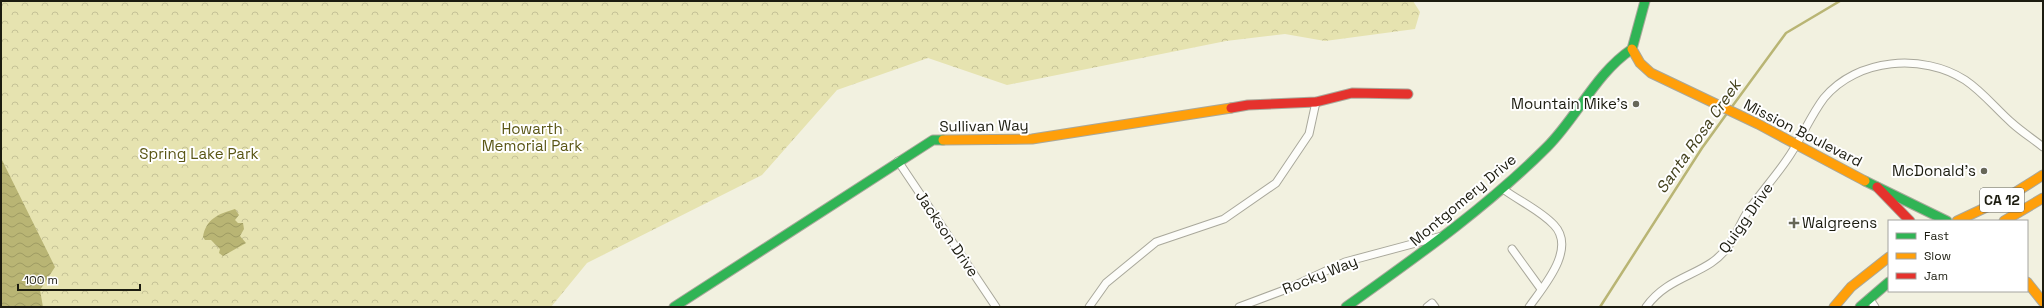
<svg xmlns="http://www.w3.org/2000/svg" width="2044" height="308" viewBox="0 0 2044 308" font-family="'Space Grotesk',sans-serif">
<defs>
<pattern id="forest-crowns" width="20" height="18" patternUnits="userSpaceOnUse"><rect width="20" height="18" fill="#e6e3b0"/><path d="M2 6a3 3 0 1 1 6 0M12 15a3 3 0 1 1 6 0" fill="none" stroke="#c5c296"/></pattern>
<pattern id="water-waves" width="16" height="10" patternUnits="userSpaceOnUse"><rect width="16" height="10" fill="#b9b574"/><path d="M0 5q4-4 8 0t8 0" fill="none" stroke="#9e9b63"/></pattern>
</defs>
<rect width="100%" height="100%" fill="#f2f1e0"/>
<polygon fill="url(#forest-crowns)" points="1,1 1413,1 1420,12 1415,29 1325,41 1285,34 1226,41 1007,85 928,58 837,90 762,175 587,263 551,307 1,307"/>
<g fill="url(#water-waves)">
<polygon points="1,158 55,267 40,290 43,307 1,307"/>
<path d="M235,209L239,215L235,220L238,223H243L244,229L240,236L246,243L223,256L219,253L220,249L211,240H205L203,237C206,219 218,214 235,209Z"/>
</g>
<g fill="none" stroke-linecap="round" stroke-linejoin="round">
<g stroke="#b9b574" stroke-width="2.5">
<polyline points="1731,108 1786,33 1840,1"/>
<polyline points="1600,307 1702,148 1728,112"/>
</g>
<g stroke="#a9a89b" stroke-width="9">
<g id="street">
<polyline points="898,161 996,307"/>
<path d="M1503,189C1519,201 1540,210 1554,225C1577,249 1543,287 1529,307"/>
<polyline points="1512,249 1541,289"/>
<polyline points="1869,298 1875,307"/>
<polyline points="1089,307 1106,283 1156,242 1224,219 1276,183 1309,134 1316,102"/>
<polyline points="1239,307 1287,289 1345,262 1442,236"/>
<polyline points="1427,307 1432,303 1435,307"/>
<path d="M1646,307C1670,273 1709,276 1729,245C1737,234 1741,221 1748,211C1761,192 1777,175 1790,155C1802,137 1811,115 1824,98C1857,58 1923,53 1965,80C1983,92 1996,109 2012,123C2022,132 2033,139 2043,147"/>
</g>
</g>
<g stroke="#a9a89b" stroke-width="11">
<g id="fast">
<polyline points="1865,181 1947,221"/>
<polyline points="674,307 933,140 943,140"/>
<path d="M1346,307C1416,257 1486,208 1547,147C1578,116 1595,74 1632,49L1645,1"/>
<polyline points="1860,307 1889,282"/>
</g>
</g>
<g stroke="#a9a89b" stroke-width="11">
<g id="slow">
<polyline points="1632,49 1640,63 1651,73 1758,124 1865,181"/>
<polyline points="943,140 1032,139 1231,108"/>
<polyline points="1957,221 2008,197 2043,175"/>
<polyline points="2004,221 2043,198"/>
<polyline points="2027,282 2043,302"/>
<polyline points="1834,307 1851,287 1889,257"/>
</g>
</g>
<g stroke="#a9a89b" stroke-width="11">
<g id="jam">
<polyline points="1231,108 1248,105 1316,102 1352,93 1408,94"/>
<polyline points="1877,187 1910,221"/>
</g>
</g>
<use href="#street" stroke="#fdfdfa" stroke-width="7"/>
<use href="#fast" stroke="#30b455" stroke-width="9"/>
<use href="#slow" stroke="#ff9f0a" stroke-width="9"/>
<use href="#jam" stroke="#e5322d" stroke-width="9"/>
</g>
<g fill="#676759" stroke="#fff" stroke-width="1.5">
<circle cx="1636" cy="104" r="4"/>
<circle cx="1984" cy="171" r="4"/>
<path d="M1792 217h4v4h4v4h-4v4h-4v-4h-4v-4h4z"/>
</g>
<g text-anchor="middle" stroke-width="4" stroke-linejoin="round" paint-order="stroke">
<rect fill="#fff" stroke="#606058" stroke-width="1" x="1980" y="188" width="44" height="24" rx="3"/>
<g font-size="14" font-weight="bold" fill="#1c1c10">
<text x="2002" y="205">CA 12</text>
</g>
<g font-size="15" fill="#1c1c10" stroke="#fff" text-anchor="end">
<text x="1628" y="109">Mountain Mike's</text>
<text x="1976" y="176">McDonald's</text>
<text x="1802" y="228" text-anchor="start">Walgreens</text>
</g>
<g font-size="15" fill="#1c1c10" stroke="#fff">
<text transform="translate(984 126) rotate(-1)" y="5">Sullivan Way</text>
<text transform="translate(1803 133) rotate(27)" y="5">Mission Boulevard</text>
<text transform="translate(1463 200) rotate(-40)" y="5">Montgomery Drive</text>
<text transform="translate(1746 218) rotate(-55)" y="5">Quigg Drive</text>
<text transform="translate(947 234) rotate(56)" y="5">Jackson Drive</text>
<text transform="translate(1320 275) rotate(-22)" y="5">Rocky Way</text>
</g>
<g font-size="15" fill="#5a5616" stroke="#fff">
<text x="532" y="134">Howarth<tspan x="532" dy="17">Memorial Park</tspan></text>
<text x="199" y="159">Spring Lake Park</text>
</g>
<g font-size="16" font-style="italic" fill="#43411c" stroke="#fff">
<text transform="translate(1698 136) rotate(-55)" y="6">Santa Rosa Creek</text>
</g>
</g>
<rect width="2044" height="308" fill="none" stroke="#1c1c10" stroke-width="4"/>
<rect x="1888" y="220" width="140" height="72" fill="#ffffff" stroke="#a4a49f"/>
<rect x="1896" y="233" width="20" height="6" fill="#30b455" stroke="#a4a49f"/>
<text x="1924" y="240" font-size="12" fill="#1c1c10">Fast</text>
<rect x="1896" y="253" width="20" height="6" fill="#ff9f0a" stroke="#a4a49f"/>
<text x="1924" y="260" font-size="12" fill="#1c1c10">Slow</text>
<rect x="1896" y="273" width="20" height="6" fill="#e5322d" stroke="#a4a49f"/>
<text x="1924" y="280" font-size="12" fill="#1c1c10">Jam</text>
<path d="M18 284v6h122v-6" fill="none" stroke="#1c1c10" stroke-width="2"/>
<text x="24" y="284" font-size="12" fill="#1c1c10" stroke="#ffffff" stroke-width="3" paint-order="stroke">100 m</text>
</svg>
